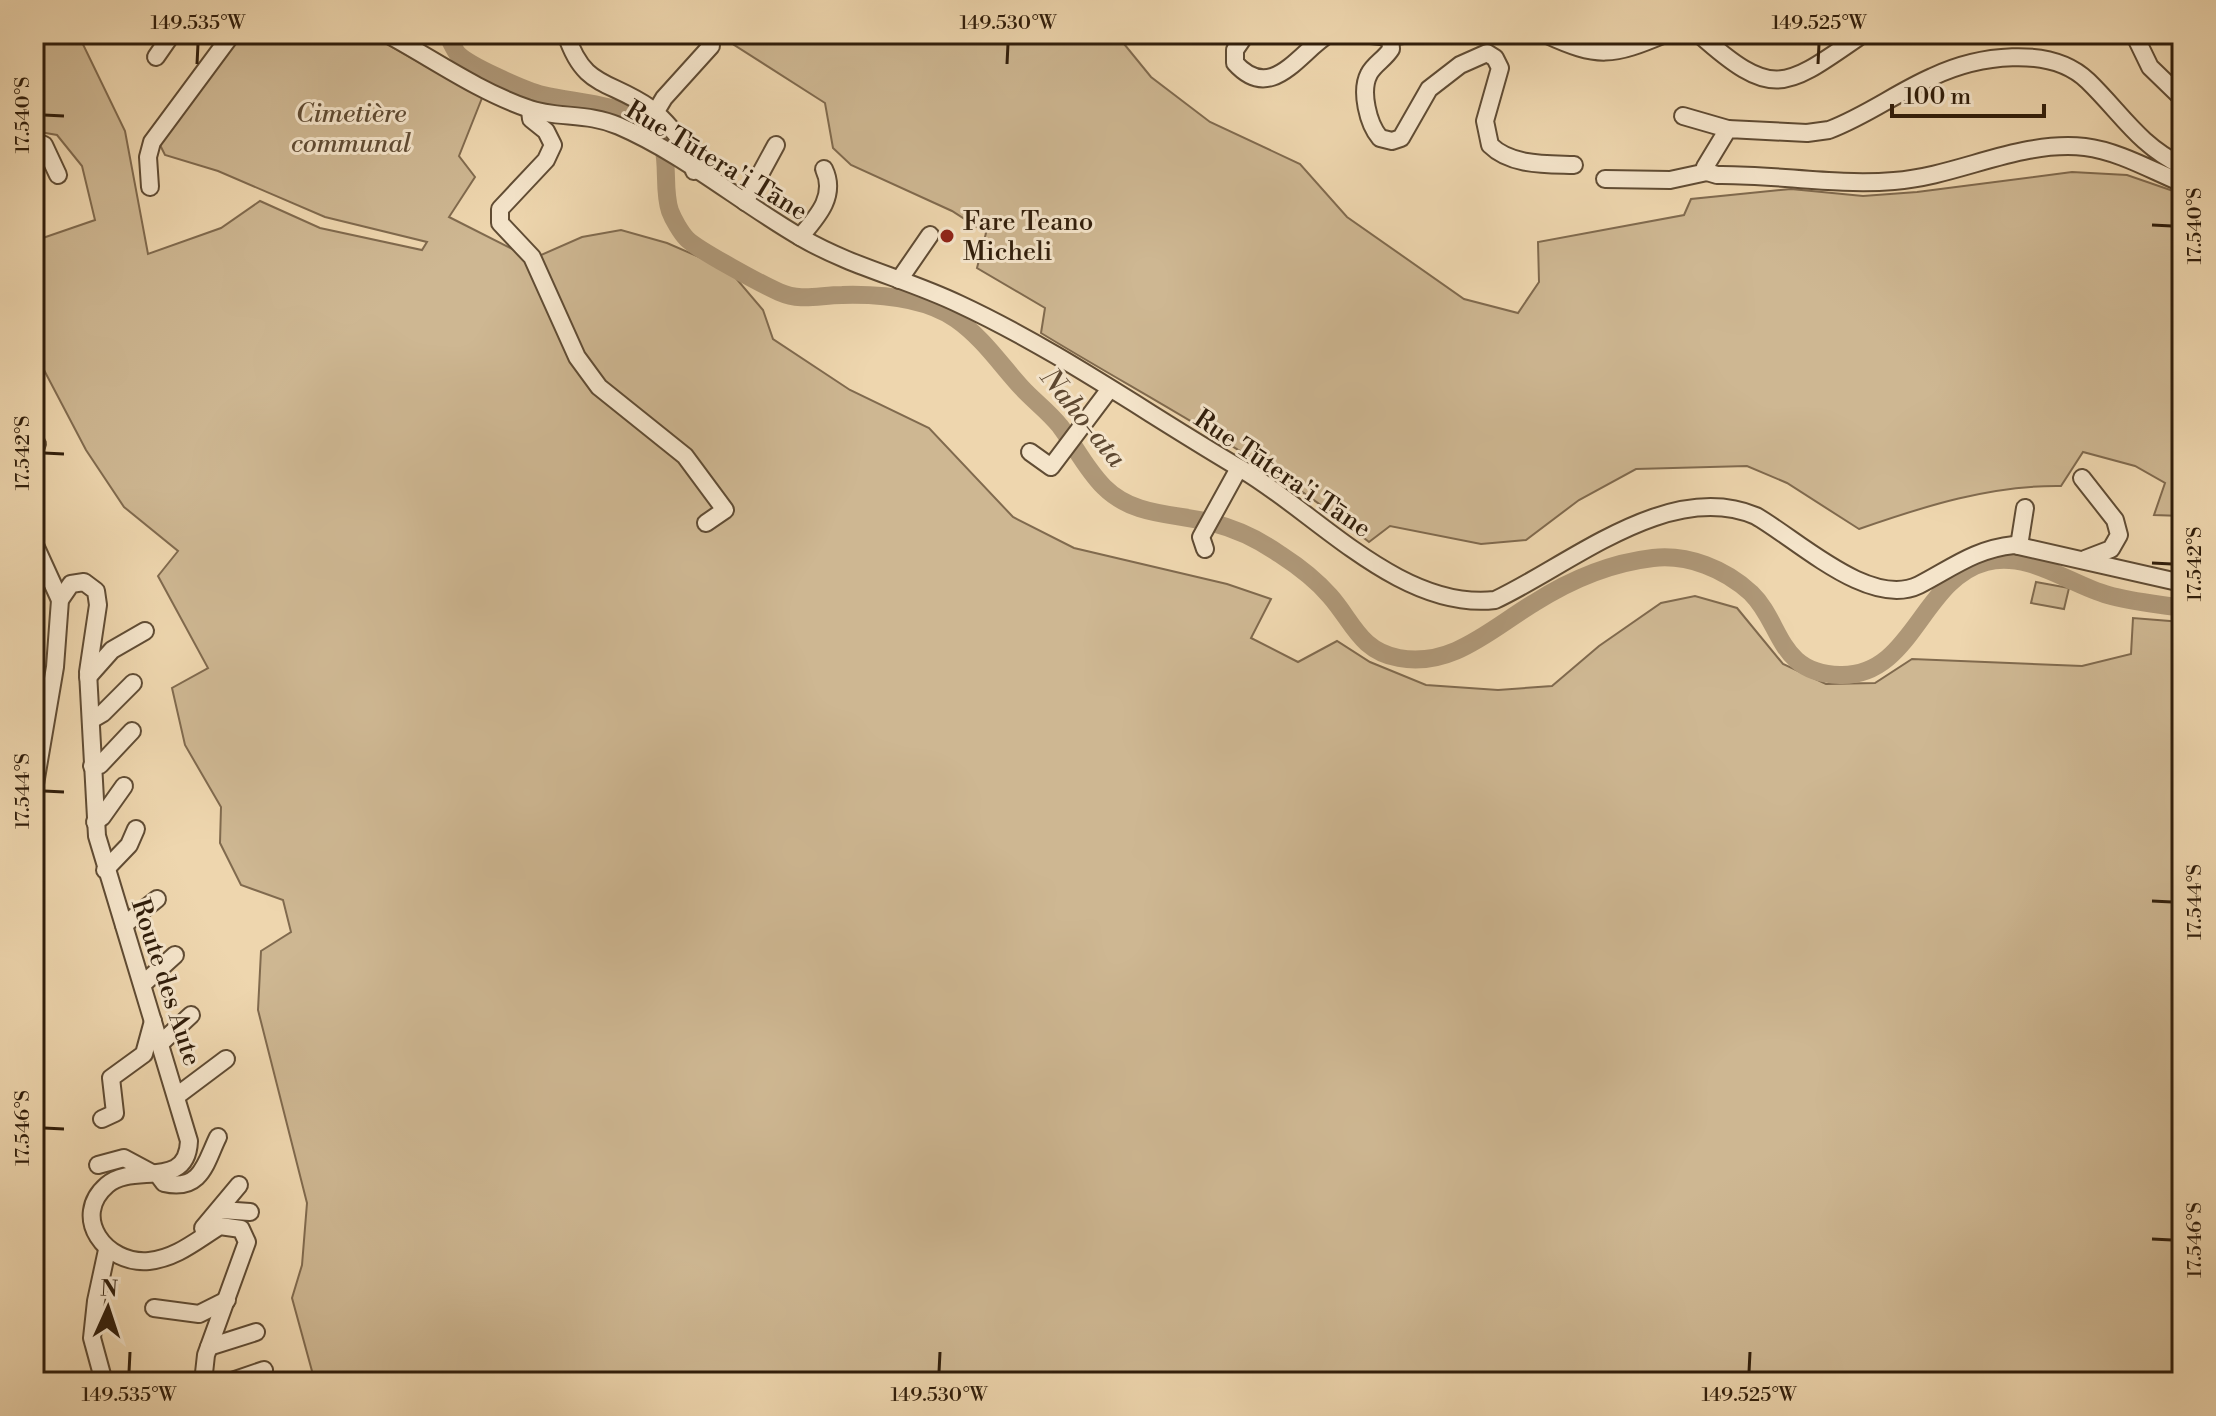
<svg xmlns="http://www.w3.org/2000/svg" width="2216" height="1416" viewBox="0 0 2216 1416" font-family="'Libre Bodoni',serif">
<rect width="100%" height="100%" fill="#eed6ae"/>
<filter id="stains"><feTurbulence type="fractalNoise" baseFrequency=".0025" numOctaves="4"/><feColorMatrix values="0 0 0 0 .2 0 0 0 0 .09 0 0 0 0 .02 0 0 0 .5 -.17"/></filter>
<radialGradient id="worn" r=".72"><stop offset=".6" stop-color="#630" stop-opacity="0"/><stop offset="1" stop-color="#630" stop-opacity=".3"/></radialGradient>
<g fill="#ceb792" stroke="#806a4e" stroke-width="2">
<polygon points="44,34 78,34 125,131 148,254 221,228 260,201 320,228 422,250 427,242 325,217 218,171 165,155 159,143 240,34 369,34 482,98 459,156 475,177 449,217 532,259 582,237 621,230 667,243 729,270 763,310 773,339 850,390 929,428 1013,517 1074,548 1227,584 1271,599 1251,638 1298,662 1337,641 1370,662 1426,685 1498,690 1552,686 1599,646 1661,603 1695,596 1737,608 1783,664 1826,684 1875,683 1912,659 2082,666 2131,654 2133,618 2182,622 2182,1382 315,1382 292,1298 302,1265 307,1203 258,1010 261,951 291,932 283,900 241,885 220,843 221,807 185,745 172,688 208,668 158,576 178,551 124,507 86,450 34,351 34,241 95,220 82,166 57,135 34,131 34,36"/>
<path d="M717,34H1116L1151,77L1210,122L1300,164L1347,217L1464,299L1518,313L1539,282L1538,242L1684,215L1691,199L1791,189L1863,196L1917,192L2072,172L2127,175L2182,194V516L2154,515L2165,483L2135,466L2083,452L2061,486C1991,485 1925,506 1859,529L1787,483L1747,466L1636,469L1579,500L1526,540L1481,544L1390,526L1369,542C1269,460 1151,400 1041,333L1045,308L977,268L986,233L952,211L851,165L833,148L825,103Z"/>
<polygon points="2036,582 2069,588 2064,609 2031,603"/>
</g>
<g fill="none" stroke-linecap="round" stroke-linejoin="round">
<path stroke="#ae9777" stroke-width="18" d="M447,34C450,40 453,47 457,53C467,65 526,91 543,95C578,103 613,103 646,122C676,141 660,182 670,211C673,219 681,233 687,239C698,250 763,285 779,292C802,302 819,295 842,295C879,294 925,298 956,319C983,338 1000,364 1022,388C1034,401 1049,412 1060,426C1075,446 1086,469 1104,487C1134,517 1175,513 1213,523C1237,529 1261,541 1281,555C1298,566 1317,581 1330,596C1353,622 1360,651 1399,658C1452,668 1492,628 1534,603C1570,580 1610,563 1653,558C1688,554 1725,569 1751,593C1782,623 1778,674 1840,675C1913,677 1921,579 1986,562C2029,551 2069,584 2108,595C2132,602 2158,604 2182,608"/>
<g stroke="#604c34" stroke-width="20">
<g id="minor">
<path d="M387,34C433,59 478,91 527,108C556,119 587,112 619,126C684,154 741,203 802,238C852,267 907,279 959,304C1058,350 1149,415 1243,470C1317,514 1402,611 1495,600C1570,565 1669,479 1756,516C1798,540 1870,609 1919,585C1952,568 1975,549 2014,545L2182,583"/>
<path d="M566,34C584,89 608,79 650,108C668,122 682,142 695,159L694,171"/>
<path d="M1246,34L1235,50V63C1272,104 1299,52 1329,34"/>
<polyline points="1361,34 1390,37 1409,34"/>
<path d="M1545,34C1599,59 1612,56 1665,34"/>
<path d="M1699,34C1774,101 1785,88 1863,34"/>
<polyline points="2134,34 2150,67 2182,98"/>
<path d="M1390,37L1391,49C1385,59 1374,64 1369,74C1360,91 1368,124 1380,138L1392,141L1401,138L1429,89L1460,65L1487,53L1495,58L1500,68L1485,121L1490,145C1511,166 1547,164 1574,165"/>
<polyline points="156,57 172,34"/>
<polyline points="530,110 531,119 546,131 553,145 546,160 500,209 500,223 532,257 577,357 599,387 685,456 725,510 706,523"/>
<polyline points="655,113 664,98 711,46"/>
<polyline points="1683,116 1728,129"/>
<polyline points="34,141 44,145 58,175"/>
<path d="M2182,166C2138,144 2122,114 2088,81C2050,44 1976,56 1932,77C1896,93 1866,116 1829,130L1807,133L1728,129L1705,167L1707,172L1717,175C1775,174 1835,186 1894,181C1959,176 2019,140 2085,147C2118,151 2151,170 2182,183"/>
<polyline points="1605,179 1670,180 1707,172"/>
<polyline points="150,187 148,157 152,142 232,34"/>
<polyline points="745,202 776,145"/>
<path d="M800,237C817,217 837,196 824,169"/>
<polyline points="899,280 930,235"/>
<polyline points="34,449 37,444"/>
<polyline points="1030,452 1051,467 1109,390"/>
<polyline points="2082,478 2115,520 2119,535 2111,549 2085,559"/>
<polyline points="34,543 60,600"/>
<polyline points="2019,546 2025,508"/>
<polyline points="1205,549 1201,537 1239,468"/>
<polyline points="88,677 112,650 145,631"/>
<polyline points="91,720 103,713 133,683"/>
<polyline points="92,766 100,765 132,731"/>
<path d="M34,790L55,667L60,600L71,584L84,582L96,591L98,605L88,672L97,836L189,1141C187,1191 133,1162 107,1185C70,1217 106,1265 149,1261C177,1258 197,1240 220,1226L241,1229L247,1242L206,1355L203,1382"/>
<polyline points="95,822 102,817 124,786"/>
<polyline points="105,870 129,845 136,829"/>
<polyline points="124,925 157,899"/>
<polyline points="143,984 175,955"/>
<polyline points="161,1043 191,1015"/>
<polyline points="178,1095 226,1059"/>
<polyline points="102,1119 115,1113 111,1078 144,1054 153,1021"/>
<polyline points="98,1165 124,1158 152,1173"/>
<path d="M158,1175L164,1183C202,1192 206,1161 218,1137"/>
<polyline points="221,1210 250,1212"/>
<polyline points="203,1228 239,1185"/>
<polyline points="154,1308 199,1314 227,1300"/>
<polyline points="209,1347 256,1332"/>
<polyline points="104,1382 92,1338 96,1301 107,1250"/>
<polyline points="229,1382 264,1370"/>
</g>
</g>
<use href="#minor" stroke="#f4e4ca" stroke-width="16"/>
</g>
<path fill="none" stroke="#311e0b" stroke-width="3" d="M197,64L198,44M1007,64L1008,44M1818,64L1819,44M44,115L64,116M2152,225L2172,226M44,453L64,454M2152,563L2172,564M44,791L64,792M2152,901L2172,902M44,1128L64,1129M2152,1239L2172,1240M129,1372L130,1352M939,1372L940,1352M1749,1372L1750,1352"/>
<circle fill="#8f2418" stroke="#f4e4ca" stroke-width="3" cx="947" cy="236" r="8"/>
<g text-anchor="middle" stroke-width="6" stroke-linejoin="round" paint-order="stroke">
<g font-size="26" font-style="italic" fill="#604c34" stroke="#f4e4ca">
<text x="351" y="122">Cimetière<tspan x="351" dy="30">communal</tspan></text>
</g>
<g font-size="26" fill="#311e0b" stroke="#f4e4ca">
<text transform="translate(717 160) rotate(31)" y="9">Rue Tūtera'i Tāne</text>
<text transform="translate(1283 473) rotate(34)" y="9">Rue Tūtera'i Tāne</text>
<text transform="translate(167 982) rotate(72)" y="9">Route des Aute</text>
</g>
<g font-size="26" fill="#311e0b" stroke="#f4e4ca" text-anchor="start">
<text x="963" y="230">Fare Teano<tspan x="963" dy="30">Micheli</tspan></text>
</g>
<g font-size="28" font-style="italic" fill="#5d4831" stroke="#f4e4ca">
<text transform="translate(1084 417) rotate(51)" y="10">Naho-ata</text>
</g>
</g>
<rect width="2216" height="1416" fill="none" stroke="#eed6ae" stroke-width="88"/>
<g transform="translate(108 1308) rotate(3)" stroke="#f4e4ca" stroke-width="6" paint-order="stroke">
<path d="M0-6L14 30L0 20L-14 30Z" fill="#311e0b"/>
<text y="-12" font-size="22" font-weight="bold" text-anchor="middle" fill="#311e0b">N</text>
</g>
<path d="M1892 104v12h152v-12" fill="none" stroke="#311e0b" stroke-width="4"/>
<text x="1904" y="104" font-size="24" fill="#311e0b" stroke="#f4e4ca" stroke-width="6" paint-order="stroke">100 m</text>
<rect x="44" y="44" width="2128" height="1328" fill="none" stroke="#311e0b" stroke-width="3"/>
<g font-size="20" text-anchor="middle" fill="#311e0b">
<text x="198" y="29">149.535°W</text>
<text x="1008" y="29">149.530°W</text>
<text x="1819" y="29">149.525°W</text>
<text transform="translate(22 115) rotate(-90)" y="7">17.540°S</text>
<text transform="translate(2194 226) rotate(-90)" y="7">17.540°S</text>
<text transform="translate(22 453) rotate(-90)" y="7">17.542°S</text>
<text transform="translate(2194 564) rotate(-90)" y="7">17.542°S</text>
<text transform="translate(22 791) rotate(-90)" y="7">17.544°S</text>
<text transform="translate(2194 902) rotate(-90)" y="7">17.544°S</text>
<text transform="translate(22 1128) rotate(-90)" y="7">17.546°S</text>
<text transform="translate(2194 1240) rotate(-90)" y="7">17.546°S</text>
<text x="129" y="1401">149.535°W</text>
<text x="939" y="1401">149.530°W</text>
<text x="1749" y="1401">149.525°W</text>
</g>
<rect width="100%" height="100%" filter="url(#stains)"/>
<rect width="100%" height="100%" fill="url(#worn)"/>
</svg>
